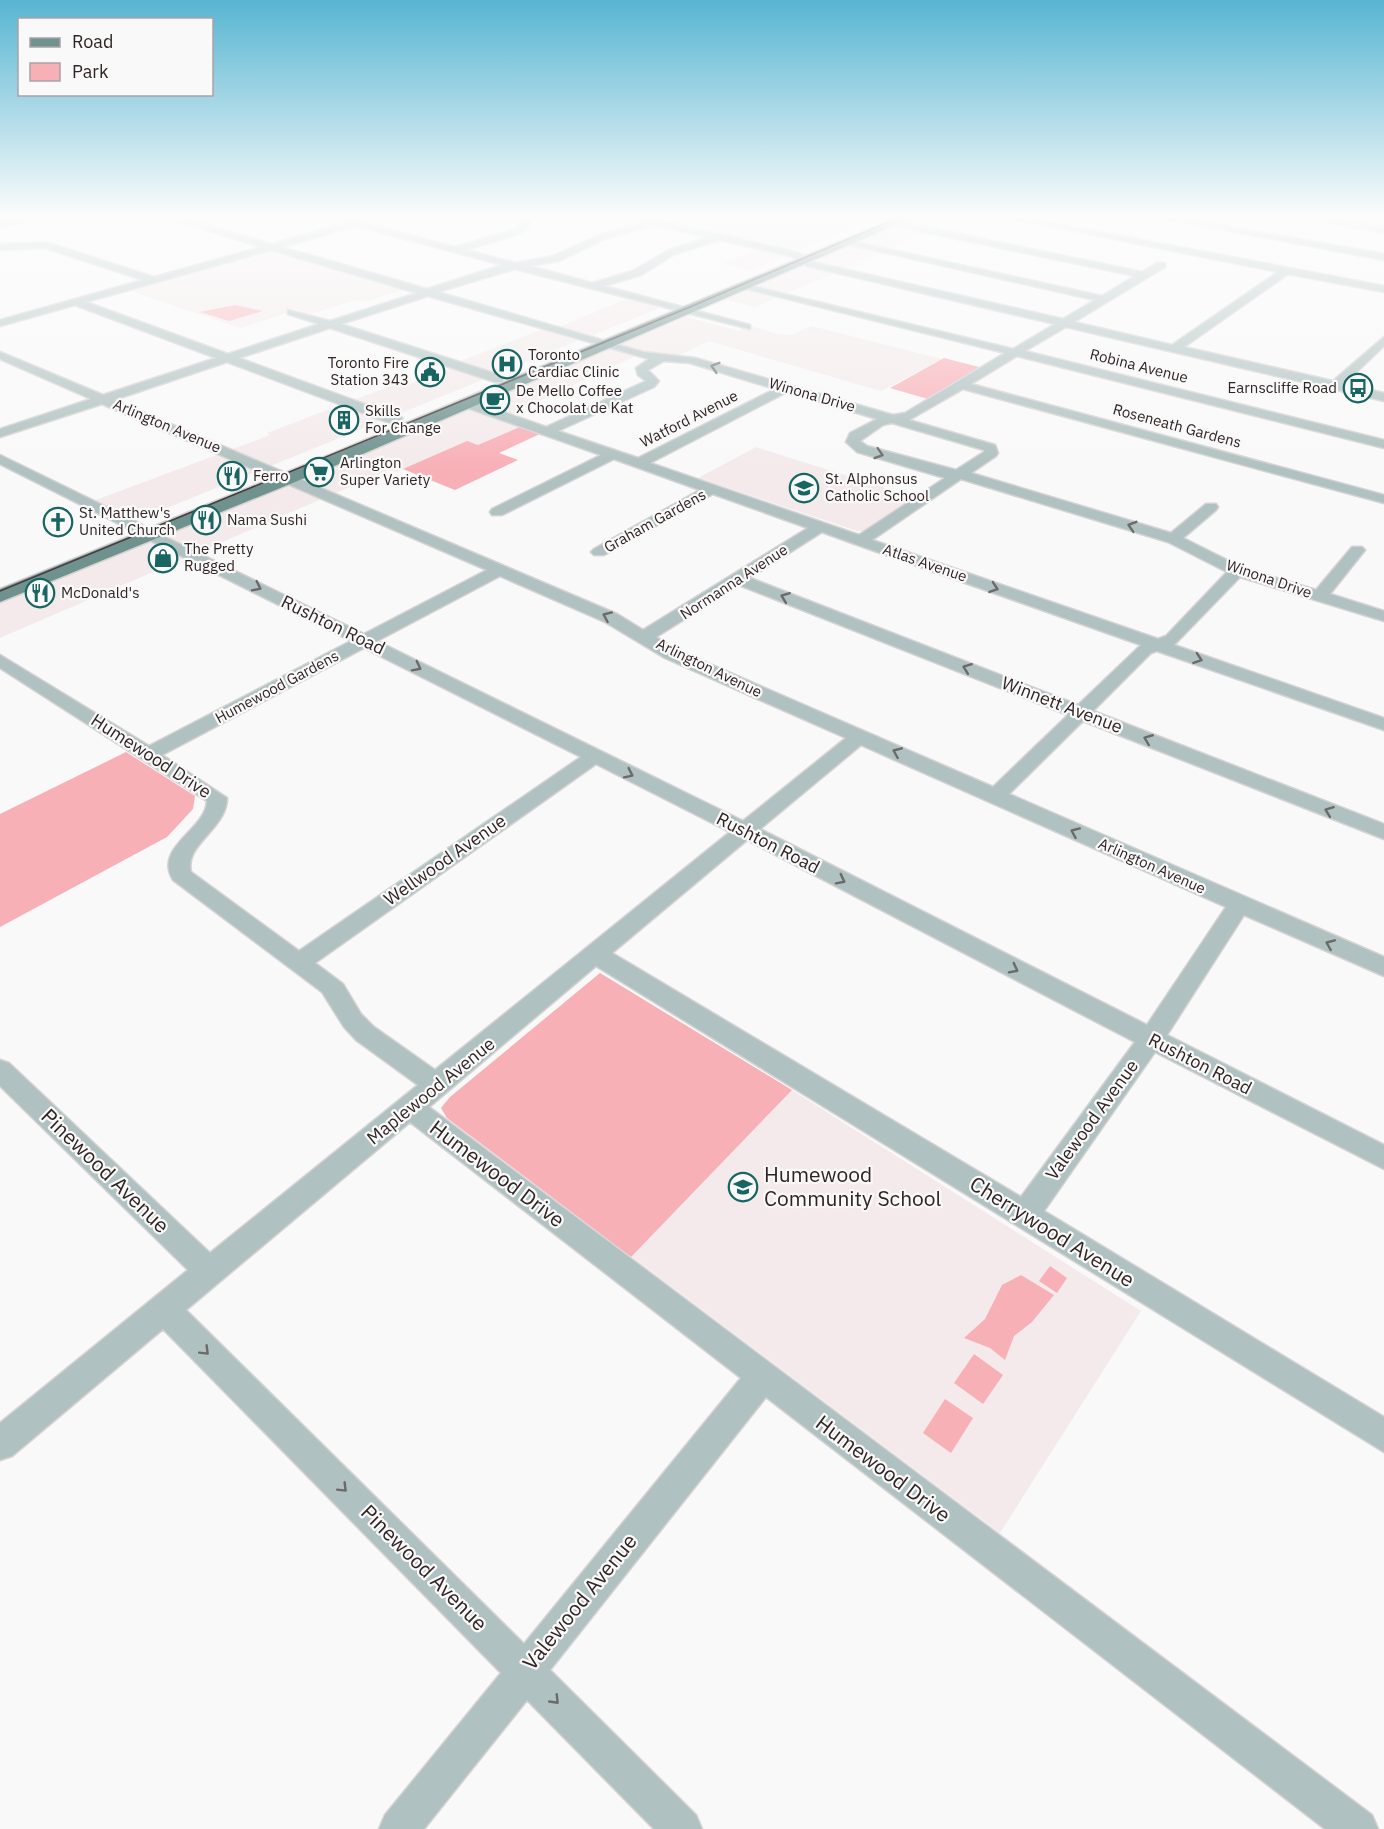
<svg xmlns="http://www.w3.org/2000/svg" width="1384" height="1829" viewBox="0 0 1384 1829" font-family="'IBM Plex Sans',sans-serif">
<rect width="100%" height="100%" fill="#f9f9f9"/>
<g fill="#f4eaeb">
<polygon points="698,214 887,214 800,250 673,224 672,221"/>
<polygon points="923,214 960,214 925,228 928,229 904,240 907,242 755,307 723,299"/>
<polygon points="761,249 788,255 751,271 721,264"/>
<polygon points="270,250 405,289 364,302 356,300 311,314 296,310 240,328 128,290"/>
<polygon points="629,298 660,308 593,335 559,327"/>
<polygon points="686,317 739,331 744,323 776,334 792,335 811,326 942,359 881,391 709,341 669,360 636,356 511,414 546,426 537,432 522,426 478,445 467,442 397,472 389,470 0,638 0,602"/>
<polygon points="543,329 578,341 140,519 132,520 93,501 270,435 267,433 398,383 406,385 450,369 458,362"/>
<polygon points="756,447 914,497 863,531 857,531 698,478"/>
<polygon points="600,973 792,1090 1141,1311 1000,1533 447,1118 441,1108 450,1097"/>
</g>
<g fill="#f8b0b7">
<polygon points="235,305 263,311 229,321 200,312"/>
<polygon points="944,358 983,368 928,399 890,388"/>
<polygon points="522,426 542,433 499,453 518,460 455,490 403,469 467,441 478,445"/>
<polygon points="126,752 195,796 193,809 167,837 0,927 0,814"/>
<polygon points="600,973 792,1090 631,1257 447,1118 441,1108 450,1097"/>
<polygon points="1050,1266 1067,1278 1057,1293 1039,1281"/>
<polygon points="1021,1275 1054,1295 1032,1322 1014,1336 1005,1360 990,1348 964,1338 985,1319 1002,1285"/>
<polygon points="974,1354 1003,1375 983,1404 954,1383"/>
<polygon points="945,1399 973,1418 951,1453 923,1433"/>
</g>
<g fill="none" stroke-linecap="round" stroke-linejoin="round">
<g stroke="#d5d2d3" stroke-width="3">
<g id="minor">
<polygon points="46,214 67,214 0,227 0,221"/>
<path d="M154,214H168L272,244L346,223L317,214H331L455,247L516,229L521,223L486,214L525,218L529,214H538L522,233L466,250L516,263L553,256L601,234L643,222L615,214H631L797,252L813,262L1063,319L1095,300L842,243L847,240L1102,296L1135,276L890,225V221L893,220L1142,272L1157,263H1165V267L1074,322L1172,345L1278,272L989,214H1007L1384,286V292L1288,274L1184,347L1333,381L1384,337V346L1344,384L1384,393V401L1066,327L1025,351L1384,440V448L1017,356L971,384L1384,495V503L963,389L909,420L995,445L998,453L996,456L971,473L1171,533L1206,504H1216L1218,507L1216,510L1183,538L1243,568L1316,590L1352,547H1362L1365,550L1330,594L1384,611V621L1240,577L1174,645L1384,718V730L1157,651L1151,653L1093,711L1384,824V839L1083,721L1009,794L1384,957V976L1244,915L1167,1035L1384,1145V1169L1155,1052L1044,1211L1384,1417V1452L596,966L429,1107L1372,1815L1378,1829H1325L766,1397L550,1670L696,1815L702,1829H654L527,1700L424,1829H379L385,1815L501,1673L163,1329L12,1456L0,1460V1423L188,1270L0,1086V1060L9,1063L210,1253L418,1085L356,1040L344,1027L322,992L173,880C153,847 206,830 207,801L0,668V655L149,746L351,641L143,537L140,534L143,531H153L364,634L487,570L102,404L0,437V429L91,399L0,359V352L103,395L216,358L75,305L0,326V320L143,280L45,248L0,250V244L46,242L154,277L261,247ZM654,225L708,237L667,251L633,271L592,283L530,266L559,261L607,238ZM356,226L502,265L427,289L282,247ZM719,240L791,256L807,266L1055,324L1013,349L743,284V288L1005,353L905,413L893,415L695,358L643,352L438,292L515,269L750,329V325L604,286L641,275L673,255ZM271,250L417,293L330,321L288,310V314L319,324L228,354L86,302ZM428,296L649,359L636,368L638,375L646,381L546,427L470,400H462V406L601,455L492,509L490,512L492,515H502L614,459L700,490L594,549L591,552L594,555H604L713,494L808,528L643,630L617,614L114,400L227,362L392,424H402V418L239,358L330,328L495,382H503V376L341,324ZM664,361L690,363L775,389L638,458L558,431L654,387L659,381L648,370ZM787,392L877,419L850,433L846,442L857,452L945,478L859,535L650,463ZM892,423L984,450V452L956,470L867,446L860,441L883,425ZM961,479L1168,542L1227,572L1166,636L1158,639L872,540ZM822,532L855,544L1141,645L1078,705L750,578ZM500,576L605,622L665,658L846,738L743,821L377,641ZM739,585L1068,715L993,787L677,650L656,637ZM364,648L581,757L299,951L191,872C184,844 227,829 227,798L162,755ZM861,745L1226,907L1147,1025L760,829ZM596,764L730,832L435,1070L374,1027L361,1014L343,984L315,963ZM747,840L1135,1042L1021,1197L612,953ZM410,1122L741,1378L524,1644L186,1310Z"/>
<polygon points="1139,214 1158,214 1384,254 1384,260"/>
<polygon points="1288,214 1307,214 1384,227 1384,233"/>
<polygon points="0,455 141,524 143,527 136,531 131,530 0,464"/>
</g>
</g>
<g stroke="#d5d2d3" stroke-width="3">
<polygon id="major" points="905,214 921,214 344,462 0,602 0,589 332,454"/>
</g>
<use href="#minor" fill="#afc1c0" fill-rule="evenodd"/>
<use href="#major" fill="#6f928f" fill-rule="evenodd"/>
<polyline stroke="#483b3c" stroke-width="1.5" points="0,591 690,307 907,214"/>
</g>
<defs><path id="oneway-chevron" d="M-2-3.5L2.5 0L-2 3.5" fill="none" stroke-width="1.6" stroke-linecap="round" stroke-linejoin="round" transform="scale(1.5)"/></defs>
<g stroke="#6a6a6a">
<use href="#oneway-chevron" transform="translate(715 367) rotate(-163)"/>
<use href="#oneway-chevron" transform="translate(879 454) rotate(17)"/>
<use href="#oneway-chevron" transform="translate(1132 526) rotate(-163)"/>
<use href="#oneway-chevron" transform="translate(257 587) rotate(26)"/>
<use href="#oneway-chevron" transform="translate(994 588) rotate(19)"/>
<use href="#oneway-chevron" transform="translate(785 597) rotate(-159)"/>
<use href="#oneway-chevron" transform="translate(607 616) rotate(-156)"/>
<use href="#oneway-chevron" transform="translate(1198 659) rotate(19)"/>
<use href="#oneway-chevron" transform="translate(417 667) rotate(27)"/>
<use href="#oneway-chevron" transform="translate(967 668) rotate(-159)"/>
<use href="#oneway-chevron" transform="translate(1148 739) rotate(-158)"/>
<use href="#oneway-chevron" transform="translate(897 752) rotate(-157)"/>
<use href="#oneway-chevron" transform="translate(629 774) rotate(26)"/>
<use href="#oneway-chevron" transform="translate(1329 811) rotate(-159)"/>
<use href="#oneway-chevron" transform="translate(1075 832) rotate(-156)"/>
<use href="#oneway-chevron" transform="translate(841 880) rotate(27)"/>
<use href="#oneway-chevron" transform="translate(1330 944) rotate(-157)"/>
<use href="#oneway-chevron" transform="translate(1014 969) rotate(27)"/>
<use href="#oneway-chevron" transform="translate(205 1351) rotate(45)"/>
<use href="#oneway-chevron" transform="translate(343 1488) rotate(45)"/>
<use href="#oneway-chevron" transform="translate(555 1700) rotate(46)"/>
</g>
<linearGradient id="sky" x2="0" y2="1"><stop stop-color="#57b5d2"/><stop offset="0.46" stop-color="#fcfcfc"/><stop offset="1" stop-color="#fcfcfc" stop-opacity="0"/></linearGradient>
<rect width="1384" height="470" fill="url(#sky)"/>
<defs>
<g id="hospital-ring" transform="scale(1.5)"><circle r="9.5" fill="#f9f9f9" stroke="#186562" stroke-width="1.5"/><path d="M-5-5h3v3.5h4V-5h3V5h-3V1.5h-4V5h-3Z" fill="#186562"/></g>
<g id="civic-ring" transform="scale(1.5)"><circle r="9.5" fill="#f9f9f9" stroke="#186562" stroke-width="1.5"/><path d="M-.6-6.5H3V-4.5H.6V-3L4-1V1h2V6H-6V1h2V-1L-.6-3ZM-1.2 2.5V6h2.4V2.5Z" fill="#186562"/></g>
<g id="bus-ring" transform="scale(1.5)"><circle r="9.5" fill="#f9f9f9" stroke="#186562" stroke-width="1.5"/><path d="M-5-6H5V4H4V6H2V4H-2V6H-4V4H-5ZM-3.5-4V0h7V-4ZM-3.5 1.2v1.5H-2V1.2ZM2 1.2v1.5H3.5V1.2Z" fill="#186562"/></g>
<g id="cafe-ring" transform="scale(1.5)"><circle r="9.5" fill="#f9f9f9" stroke="#186562" stroke-width="1.5"/><path d="M-5.5-4.5H6V0H3Q3 3.5 0 3.5H-2.5Q-5.5 3.5-5.5 0ZM3-3.2v2h1.7v-2ZM-6 4.5H4V6H-6Z" fill="#186562"/></g>
<g id="building-ring" transform="scale(1.5)"><circle r="9.5" fill="#f9f9f9" stroke="#186562" stroke-width="1.5"/><path d="M-4-6H4V6H1V3H-1V6H-4ZM-2.5-4.3h1.7v1.8h-1.7ZM.8-4.3h1.7v1.8H.8ZM-2.5-1h1.7V.8h-1.7ZM.8-1h1.7V.8H.8Z" fill="#186562"/></g>
<g id="supermarket-ring" transform="scale(1.5)"><circle r="9.5" fill="#f9f9f9" stroke="#186562" stroke-width="1.5"/><path d="M-6-5.5h2.5l.6 2H6L4.5 2H-2.5L-4.4-4H-6ZM-1.5 3.2a1.3 1.3 0 1 0 .1 0ZM3 3.2a1.3 1.3 0 1 0 .1 0Z" fill="#186562"/></g>
<g id="restaurant-ring" transform="scale(1.5)"><circle r="9.5" fill="#f9f9f9" stroke="#186562" stroke-width="1.5"/><path d="M-5-6h1v4h1v-4h1v4h1v-4h1v5L-1.5 .5V6h-2V.5L-5-1ZM5-6V6H3V1.5H1.5Q1.5-4 5-6Z" fill="#186562"/></g>
<g id="school-ring" transform="scale(1.5)"><circle r="9.5" fill="#f9f9f9" stroke="#186562" stroke-width="1.5"/><path d="M0-5L7-2L0 1L-7-2ZM-4 1L0 2.5L4 1V4Q0 6-4 4Z" fill="#186562"/></g>
<g id="church-ring" transform="scale(1.5)"><circle r="9.5" fill="#f9f9f9" stroke="#186562" stroke-width="1.5"/><path d="M-1.2-6h2.4v3.5h3.3v2.4h-3.3V6h-2.4V-.1h-3.3v-2.4h3.3Z" fill="#186562"/></g>
<g id="shop-ring" transform="scale(1.5)"><circle r="9.5" fill="#f9f9f9" stroke="#186562" stroke-width="1.5"/><path d="M-5-2.5h2.3a2.7 3.5 0 0 1 5.4 0H5L5.5 6h-11ZM-1.5-2.5h3a1.5 2.3 0 0 0-3 0Z" fill="#186562"/></g>
</defs>
<g fill-rule="evenodd">
<use href="#hospital-ring" x="507" y="364"/>
<use href="#civic-ring" x="430" y="372"/>
<use href="#bus-ring" x="1358" y="388"/>
<use href="#cafe-ring" x="495" y="400"/>
<use href="#building-ring" x="344" y="420"/>
<use href="#supermarket-ring" x="319" y="472"/>
<use href="#restaurant-ring" x="232" y="476"/>
<use href="#school-ring" x="804" y="488"/>
<use href="#restaurant-ring" x="206" y="520"/>
<use href="#church-ring" x="58" y="522"/>
<use href="#shop-ring" x="163" y="558"/>
<use href="#restaurant-ring" x="40" y="593"/>
<use href="#school-ring" x="743" y="1187"/>
</g>
<g text-anchor="middle" stroke-width="4.5" stroke-linejoin="round" paint-order="stroke">
<g font-size="15" fill="#312324" stroke="#f9f9f9" text-anchor="start">
<text x="528" y="360">Toronto<tspan x="528" dy="17">Cardiac Clinic</tspan></text>
<text x="409" y="368" text-anchor="end">Toronto Fire<tspan x="409" dy="17">Station 343</tspan></text>
<text x="1337" y="393" text-anchor="end">Earnscliffe Road</text>
<text x="516" y="396">De Mello Coffee<tspan x="516" dy="17">x Chocolat de Kat</tspan></text>
<text x="365" y="416">Skills<tspan x="365" dy="17">For Change</tspan></text>
<text x="340" y="468">Arlington<tspan x="340" dy="17">Super Variety</tspan></text>
<text x="253" y="481">Ferro</text>
<text x="825" y="484">St. Alphonsus<tspan x="825" dy="17">Catholic School</tspan></text>
<text x="79" y="518">St. Matthew's<tspan x="79" dy="17">United Church</tspan></text>
<text x="227" y="525">Nama Sushi</text>
<text x="184" y="554">The Pretty<tspan x="184" dy="17">Rugged</tspan></text>
<text x="61" y="598">McDonald's</text>
</g>
<g font-size="15" fill="#312324" stroke="#f9f9f9">
<text transform="translate(1139 366) rotate(14)" y="5">Robina Avenue</text>
<text transform="translate(812 395) rotate(16)" y="5">Winona Drive</text>
<text transform="translate(689 419) rotate(-27)" y="5">Watford Avenue</text>
<text transform="translate(167 426) rotate(23)" y="5">Arlington Avenue</text>
<text transform="translate(1177 426) rotate(15)" y="5">Roseneath Gardens</text>
<text transform="translate(655 521) rotate(-29)" y="5">Graham Gardens</text>
<text transform="translate(925 563) rotate(19)" y="5">Atlas Avenue</text>
<text transform="translate(1269 579) rotate(19)" y="5">Winona Drive</text>
<text transform="translate(734 582) rotate(-33)" y="5">Normanna Avenue</text>
<text transform="translate(709 668) rotate(26)" y="5">Arlington Avenue</text>
<text transform="translate(277 687) rotate(-28)" y="5">Humewood Gardens</text>
<text transform="translate(1152 866) rotate(24)" y="5">Arlington Avenue</text>
</g>
<g font-size="18" fill="#312324" stroke="#f9f9f9">
<text transform="translate(333 625) rotate(26)" y="6">Rushton Road</text>
<text transform="translate(1062 705) rotate(21)" y="6">Winnett Avenue</text>
<text transform="translate(151 756) rotate(33)" y="6">Humewood Drive</text>
<text transform="translate(768 843) rotate(27)" y="6">Rushton Road</text>
<text transform="translate(445 860) rotate(-35)" y="6">Wellwood Avenue</text>
<text transform="translate(1200 1064) rotate(27)" y="6">Rushton Road</text>
<text transform="translate(431 1091) rotate(-39)" y="6">Maplewood Avenue</text>
<text transform="translate(1092 1120) rotate(-54)" y="6">Valewood Avenue</text>
</g>
<g font-size="21" fill="#312324" stroke="#f9f9f9">
<text transform="translate(105 1171) rotate(44)" y="7">Pinewood Avenue</text>
<text transform="translate(497 1174) rotate(37)" y="7">Humewood Drive</text>
<text transform="translate(1052 1232) rotate(32)" y="7">Cherrywood Avenue</text>
<text transform="translate(883 1469) rotate(37)" y="7">Humewood Drive</text>
<text transform="translate(424 1568) rotate(45)" y="7">Pinewood Avenue</text>
<text transform="translate(580 1602) rotate(-51)" y="7">Valewood Avenue</text>
</g>
<g font-size="21" fill="#312324" stroke="#f9f9f9" text-anchor="start">
<text x="764" y="1182">Humewood<tspan x="764" dy="24">Community School</tspan></text>
</g>
</g>
<rect x="18" y="18" width="195" height="78" fill="#f9f9f9" stroke="#a9a3a4" stroke-width="1.5"/>
<rect x="30" y="38" width="30" height="9" fill="#6f928f" stroke="#a9a3a4" stroke-width="1.5"/>
<text x="72" y="48" font-size="18" fill="#312324">Road</text>
<rect x="30" y="63" width="30" height="18" fill="#f8b0b7" stroke="#a9a3a4" stroke-width="1.5"/>
<text x="72" y="78" font-size="18" fill="#312324">Park</text>
</svg>
